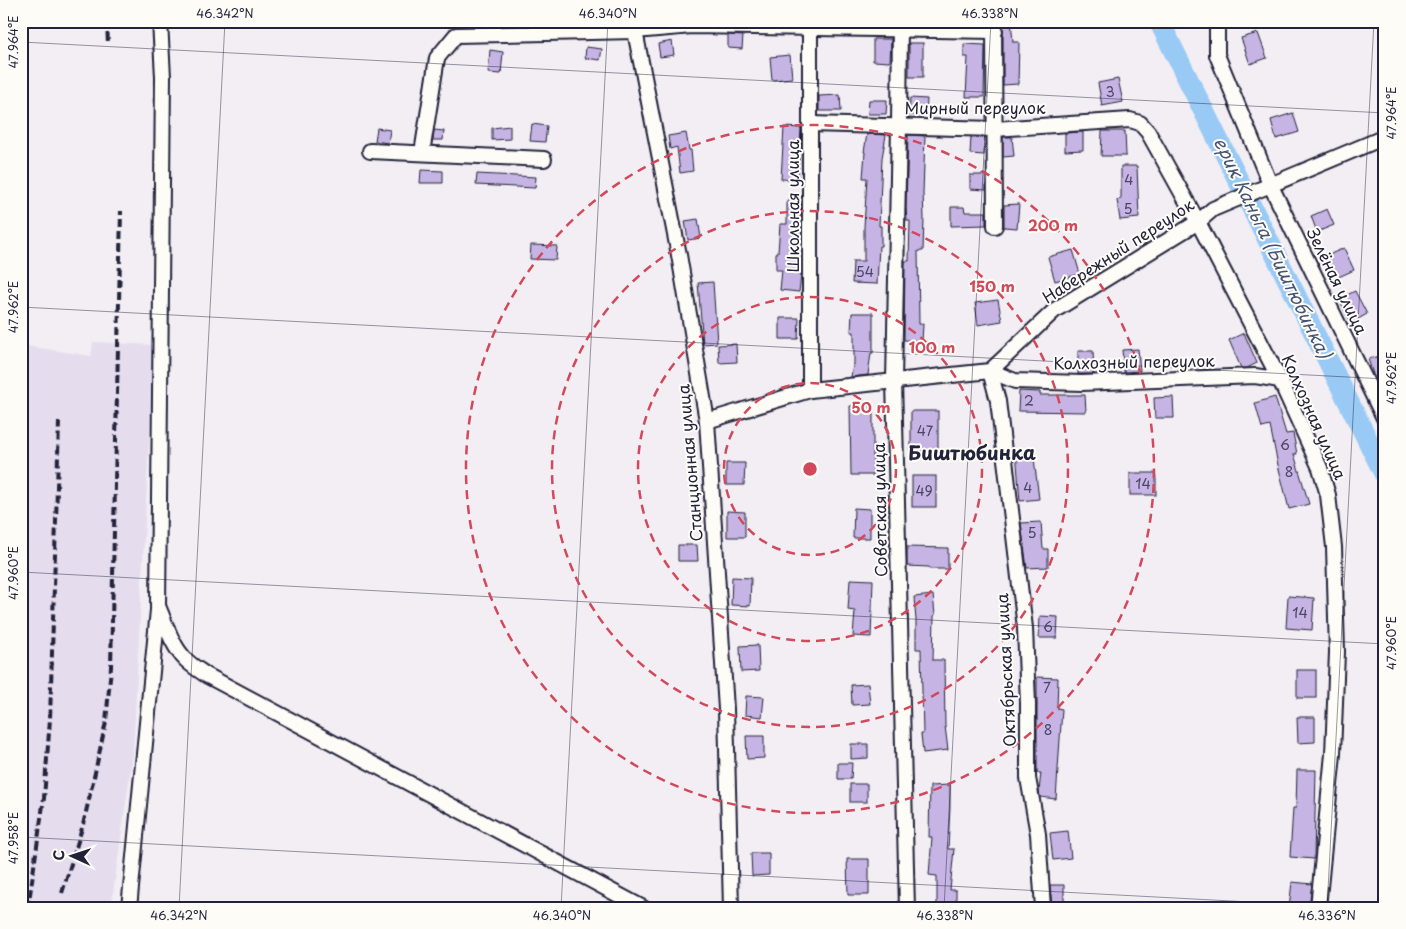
<svg xmlns="http://www.w3.org/2000/svg" width="1406" height="929" viewBox="0 0 1406 929" font-family="'Playpen Sans',sans-serif">
<rect width="100%" height="100%" fill="#f2eef3"/>
<filter id="ink" filterUnits="userSpaceOnUse"><feTurbulence type="fractalNoise" baseFrequency=".02" numOctaves="2"/><feDisplacementMap in="SourceGraphic" scale="10" xChannelSelector="R" yChannelSelector="G"/><feConvolveMatrix kernelMatrix="1 2 1 2 8 2 1 2 1" color-interpolation-filters="sRGB"/></filter>
<g filter="url(#ink)">
<polygon fill="#e5ddee" points="93,342 154,345 133,754 111,908 21,908 21,345 91,356"/>
<g fill="none" stroke-linecap="round" stroke-linejoin="round">
<polyline stroke="#99caf5" stroke-width="21" points="1159,21 1385,475"/>
</g>
<g fill="#c6b4e4" stroke="#22223b">
<polygon points="1003,21 1011,21 1013,42 1019,42 1018,84 1003,85"/>
<polygon points="1258,33 1267,58 1250,64 1241,38"/>
<polygon points="728,35 743,36 742,49 728,48"/>
<polygon points="873,39 891,39 890,62 873,61"/>
<polygon points="672,41 674,55 660,57 658,44"/>
<rect x="909" y="43" width="14" height="34"/>
<polygon points="964,44 985,45 984,97 966,97 968,57 964,57"/>
<polygon points="586,47 602,49 600,60 585,58"/>
<polygon points="490,50 503,52 501,74 488,73"/>
<polygon points="790,55 792,78 772,80 770,57"/>
<polygon points="1118,79 1123,102 1102,106 1098,83"/>
<polygon points="840,95 841,111 819,111 819,96"/>
<polygon points="910,98 927,99 926,115 909,115"/>
<polygon points="869,100 887,100 886,114 868,114"/>
<polygon points="1293,113 1299,132 1276,139 1271,120"/>
<polygon points="532,124 547,126 545,142 530,141"/>
<polygon points="510,126 510,139 492,140 492,128"/>
<polygon points="784,127 801,128 798,180 781,179"/>
<polygon points="377,128 390,130 388,143 375,141"/>
<polygon points="434,130 444,131 443,140 433,140"/>
<polygon points="1102,131 1125,131 1126,156 1101,156"/>
<polygon points="1083,132 1083,150 1065,151 1065,133"/>
<polygon points="686,133 689,150 691,150 693,171 680,173 677,147 670,149 668,136"/>
<polygon points="867,134 886,135 882,158 879,226 881,226 881,246 879,246 877,284 852,283 853,261 864,261 864,227 867,178 863,178 865,152 864,152"/>
<polygon points="908,135 925,136 923,193 924,218 923,251 918,251 919,324 923,324 922,341 904,340 905,261 909,261 910,221 907,221 906,208"/>
<polygon points="971,137 985,137 984,155 970,154"/>
<polygon points="1003,137 1012,137 1014,156 1003,157"/>
<polygon points="1121,166 1137,166 1139,218 1120,220 1117,200 1121,199"/>
<polygon points="421,170 443,171 443,183 420,183"/>
<polygon points="477,174 536,177 535,188 476,185"/>
<polygon points="970,175 986,175 986,190 970,189"/>
<polygon points="787,200 801,200 798,252 798,274 801,275 799,292 780,290 782,270 776,270 776,252 778,252 780,224 787,224"/>
<polygon points="1019,204 1017,228 1004,227 1004,205"/>
<polygon points="951,207 964,207 965,212 986,212 986,225 951,226"/>
<polygon points="1327,209 1334,225 1317,232 1311,216"/>
<polygon points="698,219 701,238 688,240 685,221"/>
<polygon points="531,245 557,246 556,260 530,259"/>
<polygon points="1344,248 1354,270 1332,280 1322,258"/>
<polygon points="1073,250 1080,274 1055,281 1048,257"/>
<polygon points="713,282 717,343 703,344 698,283"/>
<polygon points="1355,291 1367,314 1351,323 1339,299"/>
<polygon points="998,300 1002,321 978,325 975,303"/>
<polygon points="852,313 873,313 873,353 871,353 868,375 851,377 853,365 854,365 854,332 851,332"/>
<polygon points="780,318 799,318 798,339 780,339"/>
<polygon points="1244,333 1257,363 1247,368 1241,368 1229,340"/>
<polygon points="736,344 737,362 719,363 718,345"/>
<polygon points="1138,349 1140,371 1124,372 1122,350"/>
<polygon points="1078,351 1093,351 1094,374 1078,374"/>
<polygon points="1385,355 1385,374 1374,377 1368,359"/>
<polygon points="1019,391 1040,392 1040,395 1085,395 1086,412 1018,411"/>
<polygon points="1173,397 1174,418 1155,418 1154,398"/>
<polygon points="1275,397 1286,434 1293,433 1297,454 1294,454 1309,504 1289,509 1278,465 1270,426 1262,428 1255,403"/>
<polygon points="873,405 873,475 851,475 850,406"/>
<rect x="911" y="411" width="27" height="40"/>
<polygon points="1033,450 1039,499 1020,501 1016,451"/>
<polygon points="726,463 745,463 744,485 726,485"/>
<rect x="1130" y="473" width="26" height="22"/>
<rect x="912" y="476" width="24" height="31"/>
<polygon points="854,508 870,509 870,538 853,538"/>
<polygon points="727,511 745,512 745,537 727,537"/>
<polygon points="1041,522 1043,549 1048,549 1048,567 1027,568 1021,523"/>
<polygon points="678,545 697,545 698,561 678,561"/>
<polygon points="907,547 948,548 948,569 929,569 929,567 907,566"/>
<polygon points="732,577 751,578 750,606 731,605"/>
<polygon points="850,579 873,580 871,637 853,636 855,611 848,610"/>
<polygon points="933,595 935,615 934,616 933,660 944,660 945,726 948,750 923,753 921,734 923,734 921,649 916,649 916,620 914,597"/>
<polygon points="1288,596 1314,598 1312,630 1286,628"/>
<polygon points="1040,616 1058,617 1057,638 1039,638"/>
<polygon points="758,645 759,671 741,672 740,646"/>
<rect x="1297" y="670" width="19" height="28"/>
<polygon points="1037,677 1058,678 1057,708 1062,709 1056,799 1040,797 1039,791 1041,773 1037,773"/>
<polygon points="868,684 870,704 852,705 851,685"/>
<polygon points="746,696 764,697 762,717 745,715"/>
<polygon points="1297,717 1315,717 1315,742 1298,743"/>
<polygon points="746,736 764,736 764,758 747,759"/>
<polygon points="851,744 868,744 868,758 851,759"/>
<polygon points="838,763 852,763 851,779 838,779"/>
<polygon points="1297,770 1316,770 1314,859 1290,857 1293,808 1296,808"/>
<rect x="850" y="784" width="17" height="18"/>
<polygon points="950,785 950,808 948,849 954,849 950,890 956,890 956,908 937,908 937,876 929,875 932,837 929,837 930,786"/>
<polygon points="1068,831 1071,858 1053,860 1050,833"/>
<polygon points="751,853 769,853 769,875 752,876"/>
<polygon points="847,859 869,859 869,895 848,895"/>
<polygon points="1292,882 1312,884 1309,908 1289,908"/>
<polygon points="1050,885 1064,885 1064,906 1052,906"/>
</g>
<g fill="none" stroke-linecap="round" stroke-linejoin="round">
<g stroke="#22223b" stroke-width="18">
<g id="minor">
<path d="M160,21L163,77L158,606C166,625 172,646 186,660C192,666 199,670 206,675L643,908"/>
<polyline points="633,21 679,255 707,421 726,709 731,908"/>
<polyline points="810,21 810,390"/>
<polyline points="900,21 899,126 894,381 907,908"/>
<polyline points="994,21 995,226"/>
<polyline points="1217,21 1217,55 1270,184 1385,420"/>
<polyline points="810,124 995,129 1130,120 1140,123 1148,132 1198,222 1280,380 1320,468 1328,495 1334,547 1337,652 1333,754 1318,908"/>
<polyline points="370,151 544,159"/>
<polyline points="422,153 437,58 456,35 635,31 692,26 995,31"/>
<polyline points="990,371 998,401 1025,628 1028,704 1028,778 1038,834 1043,908"/>
<polyline points="990,371 1015,381 1082,383 1255,376 1280,380"/>
<polyline points="707,421 810,390 990,371 1055,310 1198,222 1213,209 1385,137"/>
<polyline points="129,908 158,610"/>
</g>
</g>
<use href="#minor" stroke="#fdfcf7" stroke-width="14"/>
<g stroke="#22223b" stroke-width="4" stroke-dasharray="8 4" stroke-linecap="butt">
<polyline points="107,21 108,45"/>
<polyline points="62,893 83,825 94,777 106,722 111,667 121,211"/>
<polyline points="28,908 44,798 50,719 59,422"/>
</g>
</g>
</g>
<path fill="none" stroke="#22223b" stroke-width="1" stroke-opacity="0.45" d="M21,42L1385,113M21,307L1385,379M21,572L1385,644M21,837L1364,908M179,908L225,21M561,908L608,21M944,908L991,21M1327,908L1374,21"/>
<g fill="none" stroke="#d1495b" stroke-width="2.5" stroke-dasharray="9 6">
<circle cx="810" cy="469" r="86"/>
<circle cx="810" cy="469" r="172"/>
<circle cx="810" cy="469" r="258"/>
<circle cx="810" cy="469" r="344"/>
</g>
<g text-anchor="middle" stroke-width="4" stroke-linejoin="round" paint-order="stroke">
<g font-size="14" fill="#4b4665">
<text x="1110" y="97">3</text>
<text x="1129" y="185">4</text>
<text x="1128" y="214">5</text>
<text x="865" y="277">54</text>
<text x="1029" y="406">2</text>
<text x="925" y="436">47</text>
<text x="1285" y="450">6</text>
<text x="1289" y="477">8</text>
<text x="1143" y="489">14</text>
<text x="1028" y="493">4</text>
<text x="924" y="496">49</text>
<text x="1032" y="538">5</text>
<text x="1300" y="618">14</text>
<text x="1048" y="632">6</text>
<text x="1047" y="693">7</text>
<text x="1048" y="735">8</text>
</g>
<g font-size="16" fill="#22223b" stroke="#fdfcf7">
<text x="975" y="114">Мирный переулок</text>
<text transform="translate(793 206) rotate(-90)" y="6">Школьная улица</text>
<text transform="translate(1118 251) rotate(-33)" y="6">Набережный переулок</text>
<text transform="translate(1337 281) rotate(64)" y="6">Зелёная улица</text>
<text transform="translate(1134 362) rotate(-1)" y="6">Колхозный переулок</text>
<text transform="translate(1314 417) rotate(66)" y="6">Колхозная улица</text>
<text transform="translate(690 463) rotate(-95)" y="6">Станционная улица</text>
<text transform="translate(880 510) rotate(-91)" y="6">Советская улица</text>
<text transform="translate(1006 670) rotate(-93)" y="6">Октябрьская улица</text>
</g>
<g font-size="18" font-style="italic" fill="#465473" stroke="#fdfcf7">
<text transform="translate(1272 248) rotate(64)" y="6">ерик Каньга (Биштюбинка)</text>
</g>
<g font-size="19" font-weight="bold" fill="#22223b" stroke="#fdfcf7">
<text x="972" y="460">Биштюбинка</text>
</g>
</g>
<circle cx="810" cy="469" r="8" fill="#d1495b" stroke="#fdfcf7" stroke-width="2.5"/>
<g font-size="15" text-anchor="middle" font-weight="bold" fill="#d1495b" stroke="#fdfcf7" stroke-width="4" stroke-linejoin="round" paint-order="stroke">
<text x="1053" y="231">200 m</text>
<text x="992" y="292">150 m</text>
<text x="932" y="353">100 m</text>
<text x="871" y="413">50 m</text>
</g>
<rect width="1406" height="929" fill="none" stroke="#fdfcf7" stroke-width="55"/>
<g transform="translate(72 856) rotate(273)" stroke="#fdfcf7" stroke-width="4" paint-order="stroke">
<path d="M0-4L9 19L0 12L-9 19Z" fill="#22223b"/>
<text y="-8" font-size="14" font-weight="bold" text-anchor="middle" fill="#22223b">С</text>
</g>
<rect x="28" y="28" width="1350" height="874" fill="none" stroke="#22223b" stroke-width="2"/>
<g font-size="12" text-anchor="middle" fill="#22223b">
<text x="225" y="18">46.342°N</text>
<text x="608" y="18">46.340°N</text>
<text x="990" y="18">46.338°N</text>
<text transform="translate(14 42) rotate(-90)" y="4">47.964°E</text>
<text transform="translate(1392 113) rotate(-90)" y="4">47.964°E</text>
<text transform="translate(14 307) rotate(-90)" y="4">47.962°E</text>
<text transform="translate(1392 378) rotate(-90)" y="4">47.962°E</text>
<text transform="translate(14 573) rotate(-90)" y="4">47.960°E</text>
<text transform="translate(1392 643) rotate(-90)" y="4">47.960°E</text>
<text transform="translate(14 838) rotate(-90)" y="4">47.958°E</text>
<text x="179" y="920">46.342°N</text>
<text x="562" y="920">46.340°N</text>
<text x="945" y="920">46.338°N</text>
<text x="1327" y="920">46.336°N</text>
</g>
</svg>
